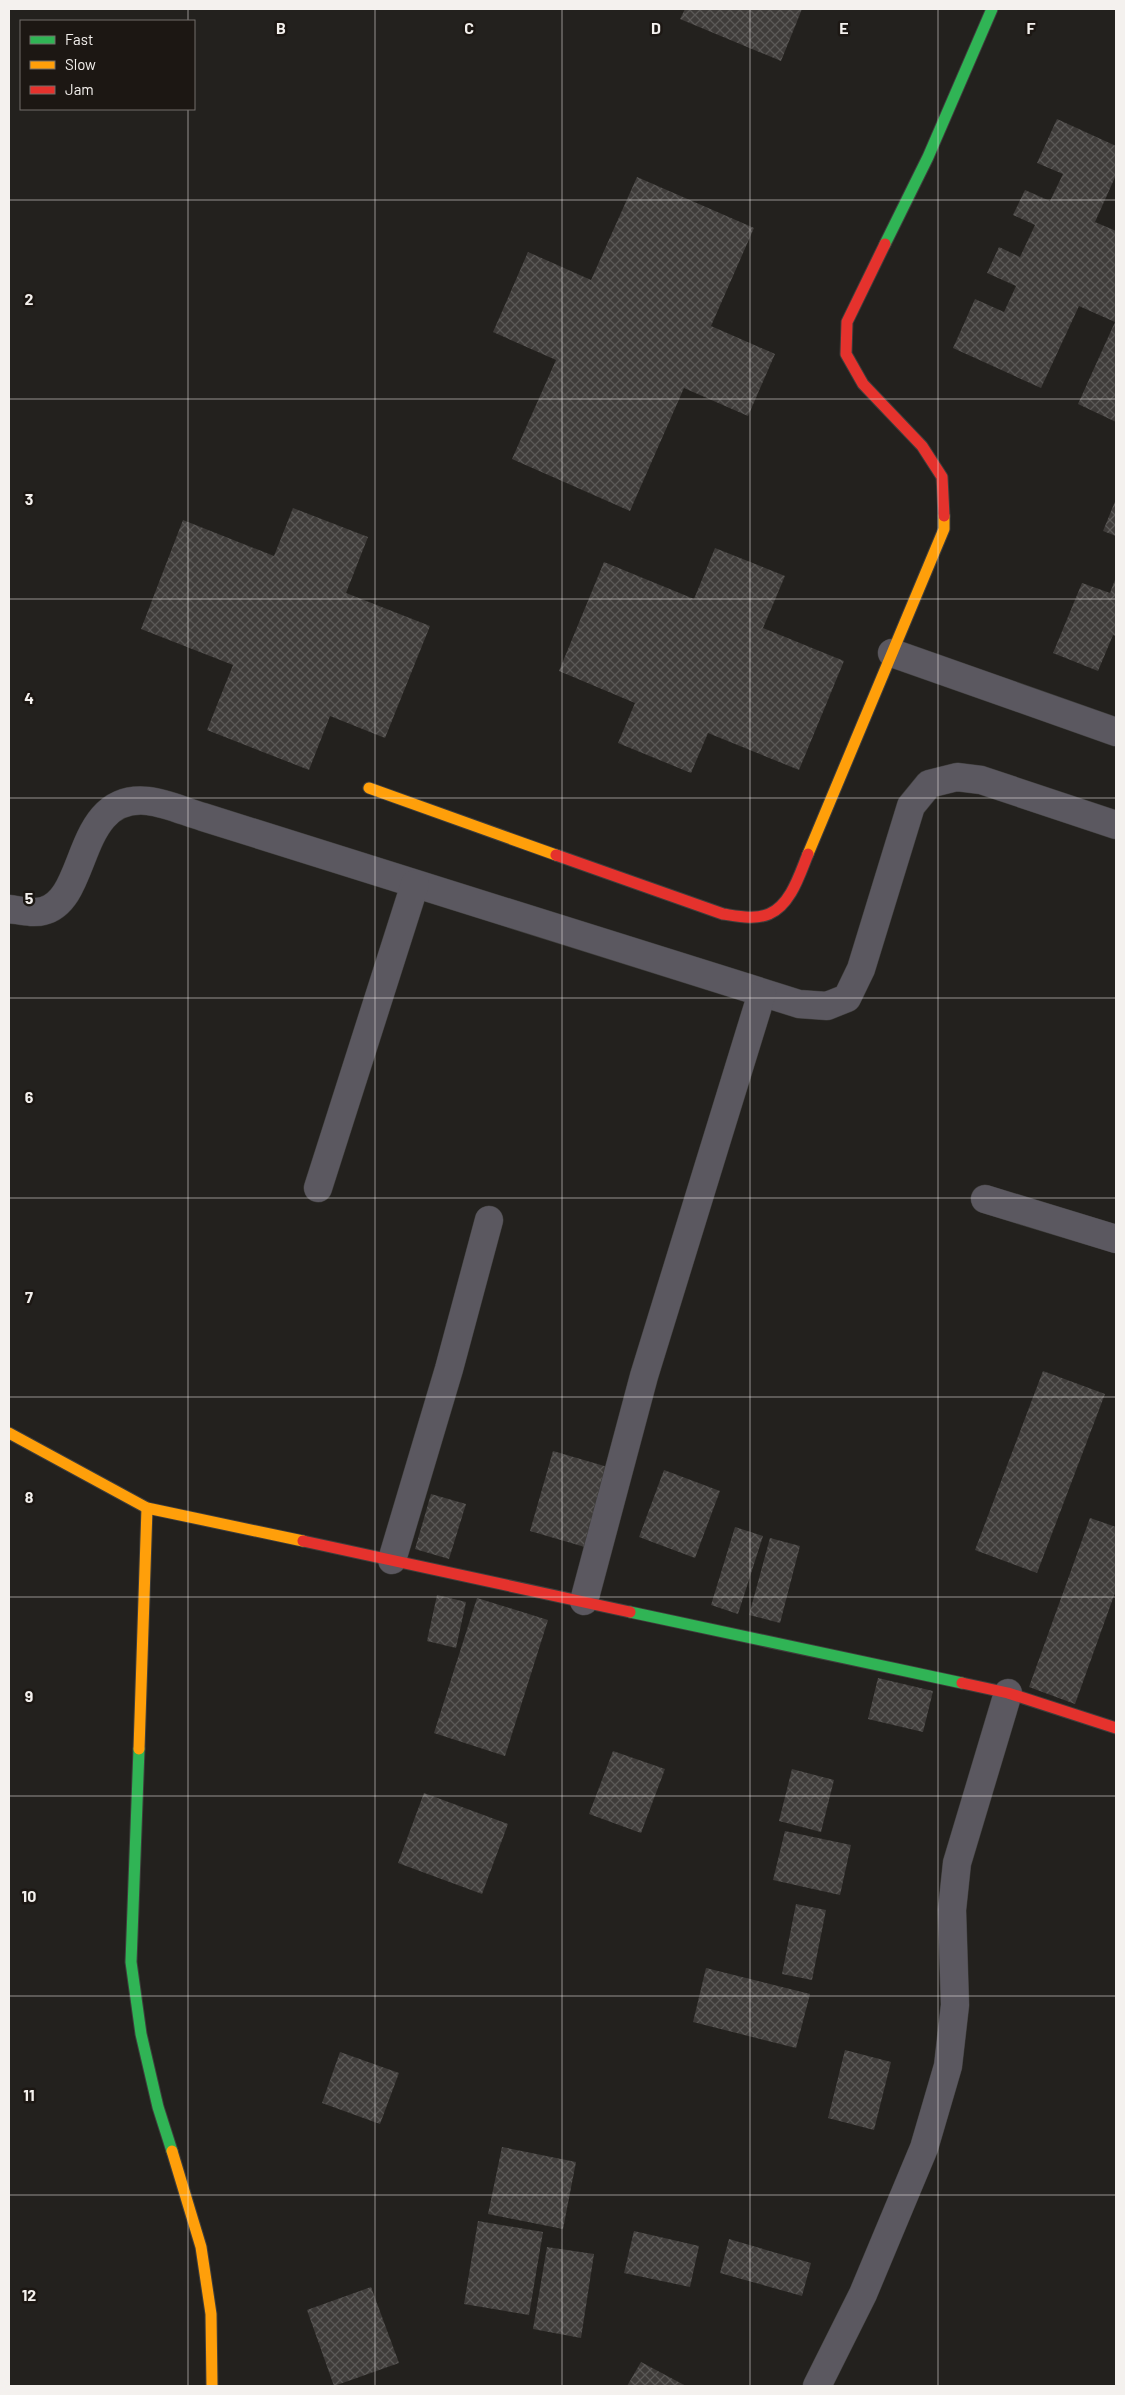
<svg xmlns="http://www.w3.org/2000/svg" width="1125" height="2395" viewBox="0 0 1125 2395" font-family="Barlow,sans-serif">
<defs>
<pattern id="building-cross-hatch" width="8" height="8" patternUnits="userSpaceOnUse" patternTransform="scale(1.25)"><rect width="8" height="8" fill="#3f3c3a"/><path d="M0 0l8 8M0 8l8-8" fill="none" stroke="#5b5957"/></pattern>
</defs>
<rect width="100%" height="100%" fill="#23211e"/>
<g fill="url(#building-cross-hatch)">
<polygon points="685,9 802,9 781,61 680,19"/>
<polygon points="1057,119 1116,146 1116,175 1095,222 1116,231 1116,422 1078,404 1115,322 1079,306 1041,388 953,348 975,299 1004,312 1016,286 987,273 999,247 1020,257 1035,225 1013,215 1025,190 1050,201 1063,174 1037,163"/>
<polygon points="637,177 754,228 711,326 775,354 748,416 684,388 630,511 512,459 556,360 493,332 528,252 591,280"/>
<polygon points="1116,499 1116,536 1103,531"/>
<polygon points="293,508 368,537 346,593 430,626 385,738 330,716 309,770 207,730 233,665 141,629 183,520 274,556"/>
<polygon points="715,548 785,576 763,628 844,661 799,770 708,733 691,773 618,743 635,703 559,671 604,562 694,599"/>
<polygon points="1116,577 1116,636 1113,635 1098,671 1053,653 1082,583 1110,593"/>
<polygon points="1043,1371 1105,1394 1037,1573 975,1550"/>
<polygon points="553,1451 618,1470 595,1550 530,1531"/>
<polygon points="664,1470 720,1491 695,1558 639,1537"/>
<polygon points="431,1494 466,1504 449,1559 415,1549"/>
<polygon points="1090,1518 1116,1527 1116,1590 1075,1704 1029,1687"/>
<polygon points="735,1527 763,1536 738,1614 711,1605"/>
<polygon points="770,1538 800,1546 780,1623 749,1615"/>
<polygon points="437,1595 466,1602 456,1648 427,1641"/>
<polygon points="477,1598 548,1620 505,1756 434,1733"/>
<polygon points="878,1678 933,1691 923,1732 868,1719"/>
<polygon points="613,1751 665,1769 641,1833 589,1814"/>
<polygon points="792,1769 834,1780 821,1832 779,1821"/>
<polygon points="424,1793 508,1824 482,1894 398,1863"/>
<polygon points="785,1831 851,1845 840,1895 773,1880"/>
<polygon points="796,1904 826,1910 812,1980 782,1974"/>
<polygon points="706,1968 810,1994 796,2048 693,2022"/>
<polygon points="845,2050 891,2062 874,2130 828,2118"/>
<polygon points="340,2052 399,2073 380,2124 322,2103"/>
<polygon points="502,2147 576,2162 563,2229 488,2214"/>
<polygon points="478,2221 543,2232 529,2315 464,2304"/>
<polygon points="634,2231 699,2246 690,2287 624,2273"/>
<polygon points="729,2239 811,2263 802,2296 720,2273"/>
<polygon points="547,2247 594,2254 581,2338 533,2329"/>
<polygon points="371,2287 399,2363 334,2386 307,2310"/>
<polygon points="641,2362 686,2386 627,2386"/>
</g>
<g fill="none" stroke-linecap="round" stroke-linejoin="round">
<g stroke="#3f3e3c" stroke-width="29">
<g id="street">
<polyline points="892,653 1116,732"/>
<path d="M9,909C19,910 33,914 43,911C90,900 74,793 148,801C166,803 186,812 203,817L799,1004L827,1006L847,998L861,969L911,806L929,784L957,777L981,780L1116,825"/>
<polyline points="318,1188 415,884"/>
<polyline points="985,1199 1116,1239"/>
<polyline points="392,1560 449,1369 489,1220"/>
<polyline points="584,1601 644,1376 762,993"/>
<polyline points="817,2386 863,2294 924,2148 948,2066 955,2005 952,1910 957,1863 1008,1693"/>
</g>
</g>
<g stroke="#3f3e3c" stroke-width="13">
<g id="fast">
<polyline points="885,244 928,157 992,9"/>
<polyline points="630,1612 962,1683"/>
<polyline points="139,1749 131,1962 141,2034 158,2107 172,2151"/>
</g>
</g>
<g stroke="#3f3e3c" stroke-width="13">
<g id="slow">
<polyline points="369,788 556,855"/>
<polyline points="808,854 944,529 944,516"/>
<polyline points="9,1433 147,1508 303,1541"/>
<polyline points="139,1749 147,1508"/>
<polyline points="172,2151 201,2247 211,2314 212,2386"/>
</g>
</g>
<g stroke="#3f3e3c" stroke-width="13">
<g id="jam">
<polyline points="885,244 847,322 846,354 863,384 922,446 942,477 944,516"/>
<path d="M556,855L723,914C737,916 755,920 769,914C791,905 800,873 808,854"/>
<polyline points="303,1541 630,1612"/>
<polyline points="962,1683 1008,1693 1116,1728"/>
</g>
</g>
<use href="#street" stroke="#5b5860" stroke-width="28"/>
<use href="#fast" stroke="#30b455" stroke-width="11"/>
<use href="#slow" stroke="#ff9f0a" stroke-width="11"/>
<use href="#jam" stroke="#e5322d" stroke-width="11"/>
</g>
<path fill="none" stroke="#f4f1ee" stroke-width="1" stroke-opacity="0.55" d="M188,9V21M375,9V2386M562,9V2386M750,9V2386M938,9V2386M188,109V2386M9,200H1116M9,399H1116M9,599H1116M9,798H1116M9,998H1116M9,1198H1116M9,1397H1116M9,1597H1116M9,1796H1116M9,1996H1116M9,2195H1116"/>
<g font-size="16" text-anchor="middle" font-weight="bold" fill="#f4f1ee" stroke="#1c1713" stroke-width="5" stroke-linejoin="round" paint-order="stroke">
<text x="281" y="34">B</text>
<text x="469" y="34">C</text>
<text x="656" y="34">D</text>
<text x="844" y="34">E</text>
<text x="1031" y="34">F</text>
<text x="29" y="305">2</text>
<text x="29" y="505">3</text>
<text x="29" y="704">4</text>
<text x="29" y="904">5</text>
<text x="29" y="1103">6</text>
<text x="29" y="1303">7</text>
<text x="29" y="1503">8</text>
<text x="29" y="1702">9</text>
<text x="29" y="1902">10</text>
<text x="29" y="2101">11</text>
<text x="29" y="2301">12</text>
</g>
<rect width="1125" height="2395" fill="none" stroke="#f4f1ee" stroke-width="20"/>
<rect x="20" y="20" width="175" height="90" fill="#1c1713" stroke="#726e6b"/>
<rect x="30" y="36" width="25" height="8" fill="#30b455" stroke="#726e6b"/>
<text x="65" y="45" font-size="15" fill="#f4f1ee">Fast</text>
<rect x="30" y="61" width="25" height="8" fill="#ff9f0a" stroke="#726e6b"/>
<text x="65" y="70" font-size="15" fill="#f4f1ee">Slow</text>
<rect x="30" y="86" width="25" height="8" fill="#e5322d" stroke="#726e6b"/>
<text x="65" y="95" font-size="15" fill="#f4f1ee">Jam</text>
</svg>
